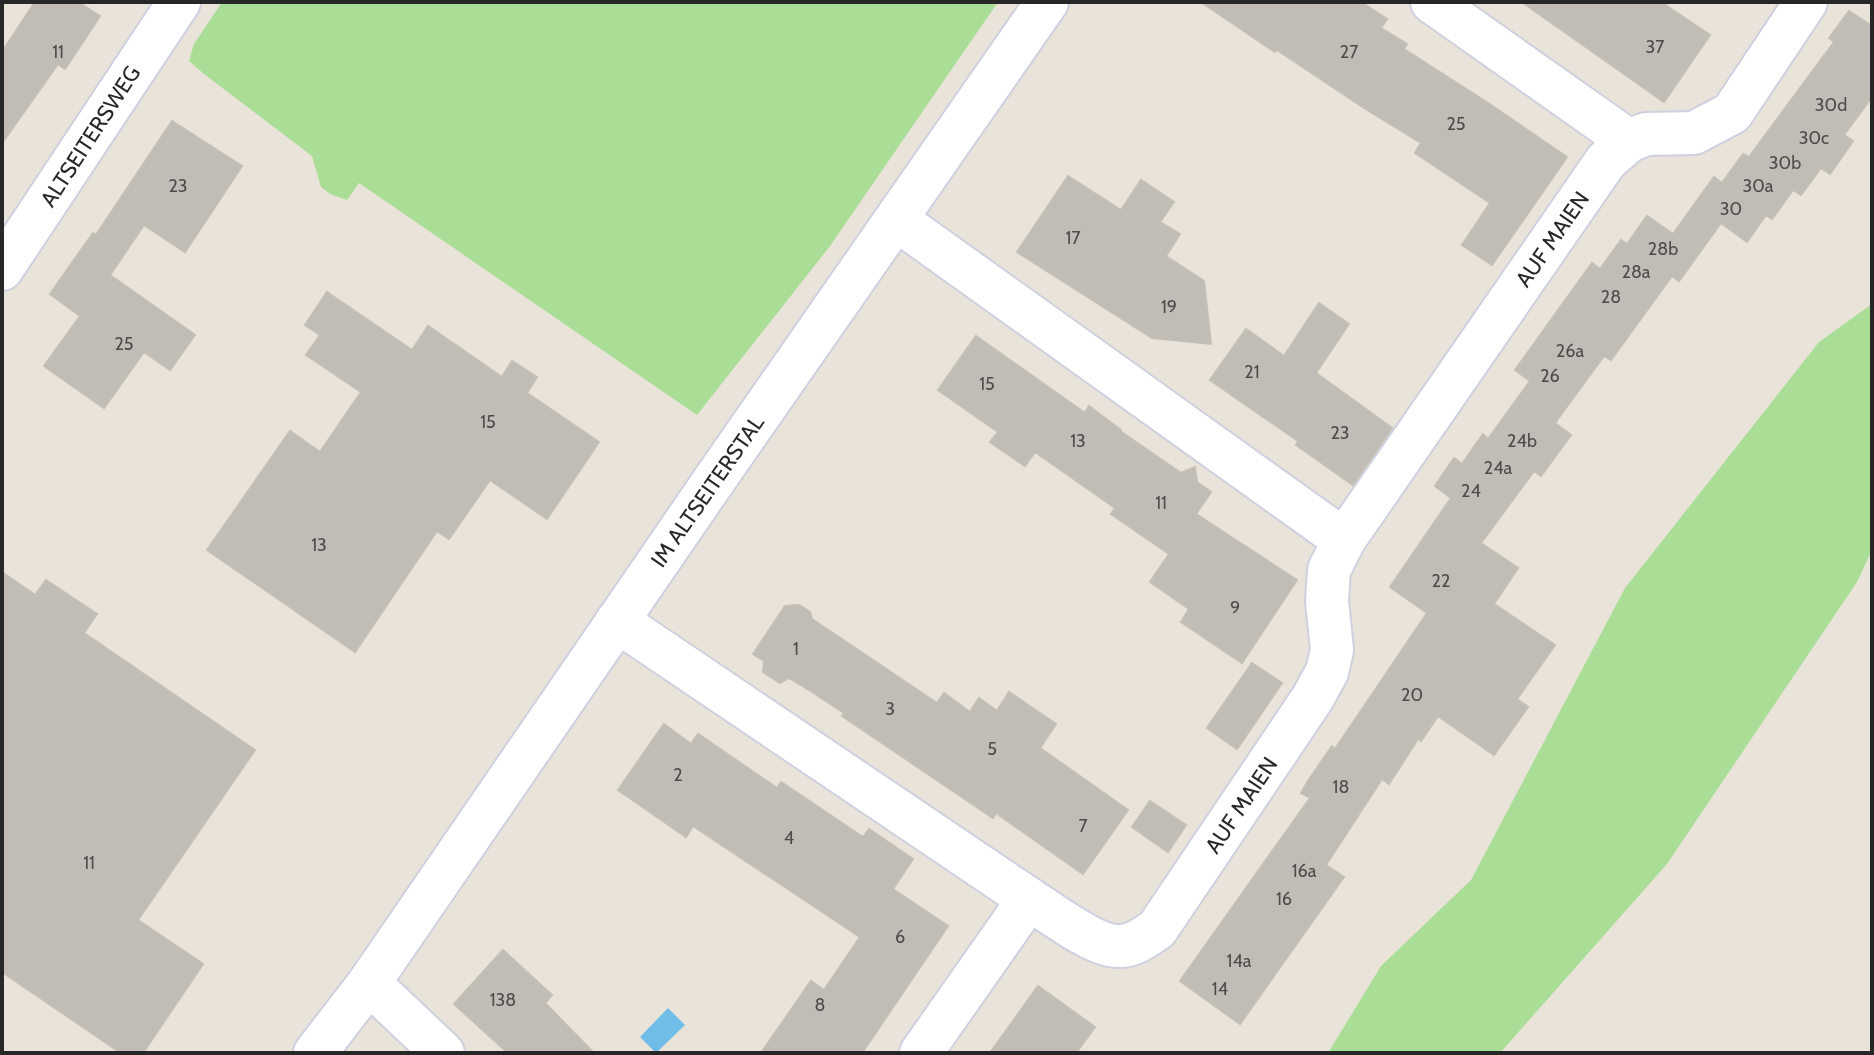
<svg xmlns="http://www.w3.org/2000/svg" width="1874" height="1055" viewBox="0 0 1874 1055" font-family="Cabin,sans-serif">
<rect width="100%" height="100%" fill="#e9e3d9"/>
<g fill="#aade97">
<polygon points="222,2 998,2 830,246 697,415 359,183 347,200 330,194 321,187 312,156 204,74 189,61 194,44"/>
<polygon points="1872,304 1872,550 1857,582 1667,864 1500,1053 1328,1053 1381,966 1471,880 1625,588 1819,342"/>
</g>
<polygon fill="#70bee7" points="668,1008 685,1025 656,1053 640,1037"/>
<g fill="#c1bdb6" stroke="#c4bfb3" stroke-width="2">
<polygon points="35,2 78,2 100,16 65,69 58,64 2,143 2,52"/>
<polygon points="1201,2 1361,2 1387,19 1381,28 1407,44 1404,49 1485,101 1567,157 1492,265 1462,245 1490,203 1415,153 1421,143 1364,108 1277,50 1275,52"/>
<polygon points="1522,2 1661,2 1710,35 1664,102"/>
<polygon points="1849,11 1872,26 1872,97 1844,135 1853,141 1830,174 1821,168 1801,195 1793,190 1772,219 1766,215 1747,242 1721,223 1679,281 1672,276 1611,360 1604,356 1555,423 1571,435 1541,476 1534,471 1481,543 1518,568 1494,604 1555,645 1517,699 1528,707 1494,755 1438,716 1421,741 1418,739 1389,784 1382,779 1326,865 1344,877 1240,1024 1180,981 1310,798 1301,793 1308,781 1332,746 1335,749 1427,613 1390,587 1451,498 1435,486 1454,458 1462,464 1483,434 1488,439 1530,381 1515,370 1592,263 1600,269 1621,240 1627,244 1647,216 1673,234 1714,177 1722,183 1743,154 1749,157 1834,42 1829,38"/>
<polygon points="172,121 242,166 185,252 144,225 110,275 195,335 170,370 144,352 104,408 44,366 80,316 50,294 93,233 96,235"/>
<polygon points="1068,176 1121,210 1141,180 1174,202 1160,222 1180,234 1166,256 1204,281 1211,344 1152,338 1017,252"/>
<polygon points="327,292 412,350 428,326 502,377 512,361 537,377 527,393 599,442 547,519 490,480 449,539 437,531 355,652 207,550 290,431 320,452 361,392 306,355 320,335 305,325"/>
<polygon points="1319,303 1349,324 1316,373 1392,428 1353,485 1296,445 1298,441 1210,380 1246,329 1284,356"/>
<polygon points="976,336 1085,413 1089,406 1121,430 1120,431 1181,473 1195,467 1197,482 1211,492 1196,514 1297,580 1242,663 1181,622 1189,609 1150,582 1169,554 1111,514 1115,508 1035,452 1025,466 990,442 998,432 938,390"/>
<polygon points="2,572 35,595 46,580 97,614 84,633 255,750 138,920 203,964 143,1053 121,1053 2,972"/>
<polygon points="799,605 810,612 812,619 937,703 944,693 970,712 979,698 997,711 1009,692 1056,724 1040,748 1128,810 1083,874 996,813 993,818 842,716 844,713 809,690 789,678 780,683 763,672 764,661 753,654 785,606"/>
<polygon points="1252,663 1282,683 1237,749 1207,728"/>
<polygon points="664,724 691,744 698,734 777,788 781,782 863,837 869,829 913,859 893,889 948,926 862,1053 761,1053 811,981 824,990 860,937 693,826 686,837 618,790"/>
<polygon points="1150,801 1186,825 1168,852 1132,827"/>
<polygon points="503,950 552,995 545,1003 594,1053 508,1053 454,1004"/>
<polygon points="1038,986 1095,1027 1076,1053 990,1053"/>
</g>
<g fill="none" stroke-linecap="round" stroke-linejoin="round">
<g stroke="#ced0e0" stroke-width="46">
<g id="street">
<polyline points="1432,2 1629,141"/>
<polyline points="897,220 1344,540"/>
<polyline points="2,269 179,2"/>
<path d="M617,621L1029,899C1050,912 1094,946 1117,946C1133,947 1145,937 1157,929L1312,699L1327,672L1332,650L1327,601L1329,570L1344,540L1606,161L1629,141L1646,134L1694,133L1732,113L1806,2"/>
<polyline points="369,983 443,1053"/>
<polyline points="315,1053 369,983 715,479 1047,2"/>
<polyline points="921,1053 1029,899"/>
</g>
</g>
<use href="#street" stroke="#fff" stroke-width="42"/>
</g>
<g text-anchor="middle" stroke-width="7" stroke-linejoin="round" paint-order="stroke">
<g font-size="18" fill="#4e4c4b">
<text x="1655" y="53">37</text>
<text x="58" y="58">11</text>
<text x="1349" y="58">27</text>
<text x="1831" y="111">30d</text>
<text x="1456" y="130">25</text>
<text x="1814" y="144">30c</text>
<text x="1785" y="169">30b</text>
<text x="178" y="192">23</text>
<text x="1758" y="192">30a</text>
<text x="1731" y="215">30</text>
<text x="1073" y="244">17</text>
<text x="1663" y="255">28b</text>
<text x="1636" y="278">28a</text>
<text x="1611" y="303">28</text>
<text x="1169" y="313">19</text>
<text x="124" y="350">25</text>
<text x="1570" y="357">26a</text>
<text x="1252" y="378">21</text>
<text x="1550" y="382">26</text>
<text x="987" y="390">15</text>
<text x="488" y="428">15</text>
<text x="1340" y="439">23</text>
<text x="1078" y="447">13</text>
<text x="1522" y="447">24b</text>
<text x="1498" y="474">24a</text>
<text x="1471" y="497">24</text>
<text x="1161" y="509">11</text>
<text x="319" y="551">13</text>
<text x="1441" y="587">22</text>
<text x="1235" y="614">9</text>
<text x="796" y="655">1</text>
<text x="1412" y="701">20</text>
<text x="890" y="715">3</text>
<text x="992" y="755">5</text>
<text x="678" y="781">2</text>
<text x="1341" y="793">18</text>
<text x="1083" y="832">7</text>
<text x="789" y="844">4</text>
<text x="89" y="869">11</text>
<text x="1304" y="877">16a</text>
<text x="1284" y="905">16</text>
<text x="900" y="943">6</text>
<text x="1239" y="967">14a</text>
<text x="1220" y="995">14</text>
<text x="503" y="1006">138</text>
<text x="820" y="1011">8</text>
</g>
<g font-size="22" fill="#272727" stroke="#fff">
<text transform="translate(90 136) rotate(-57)" y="8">ALTSEITERSWEG</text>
<text transform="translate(1552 239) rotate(-55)" y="8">AUF MAIEN</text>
<text transform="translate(707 491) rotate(-55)" y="8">IM ALTSEITERSTAL</text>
<text transform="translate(1241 805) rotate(-56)" y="8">AUF MAIEN</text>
</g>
</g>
<rect width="1874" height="1055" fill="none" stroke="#272727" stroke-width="8"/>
</svg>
